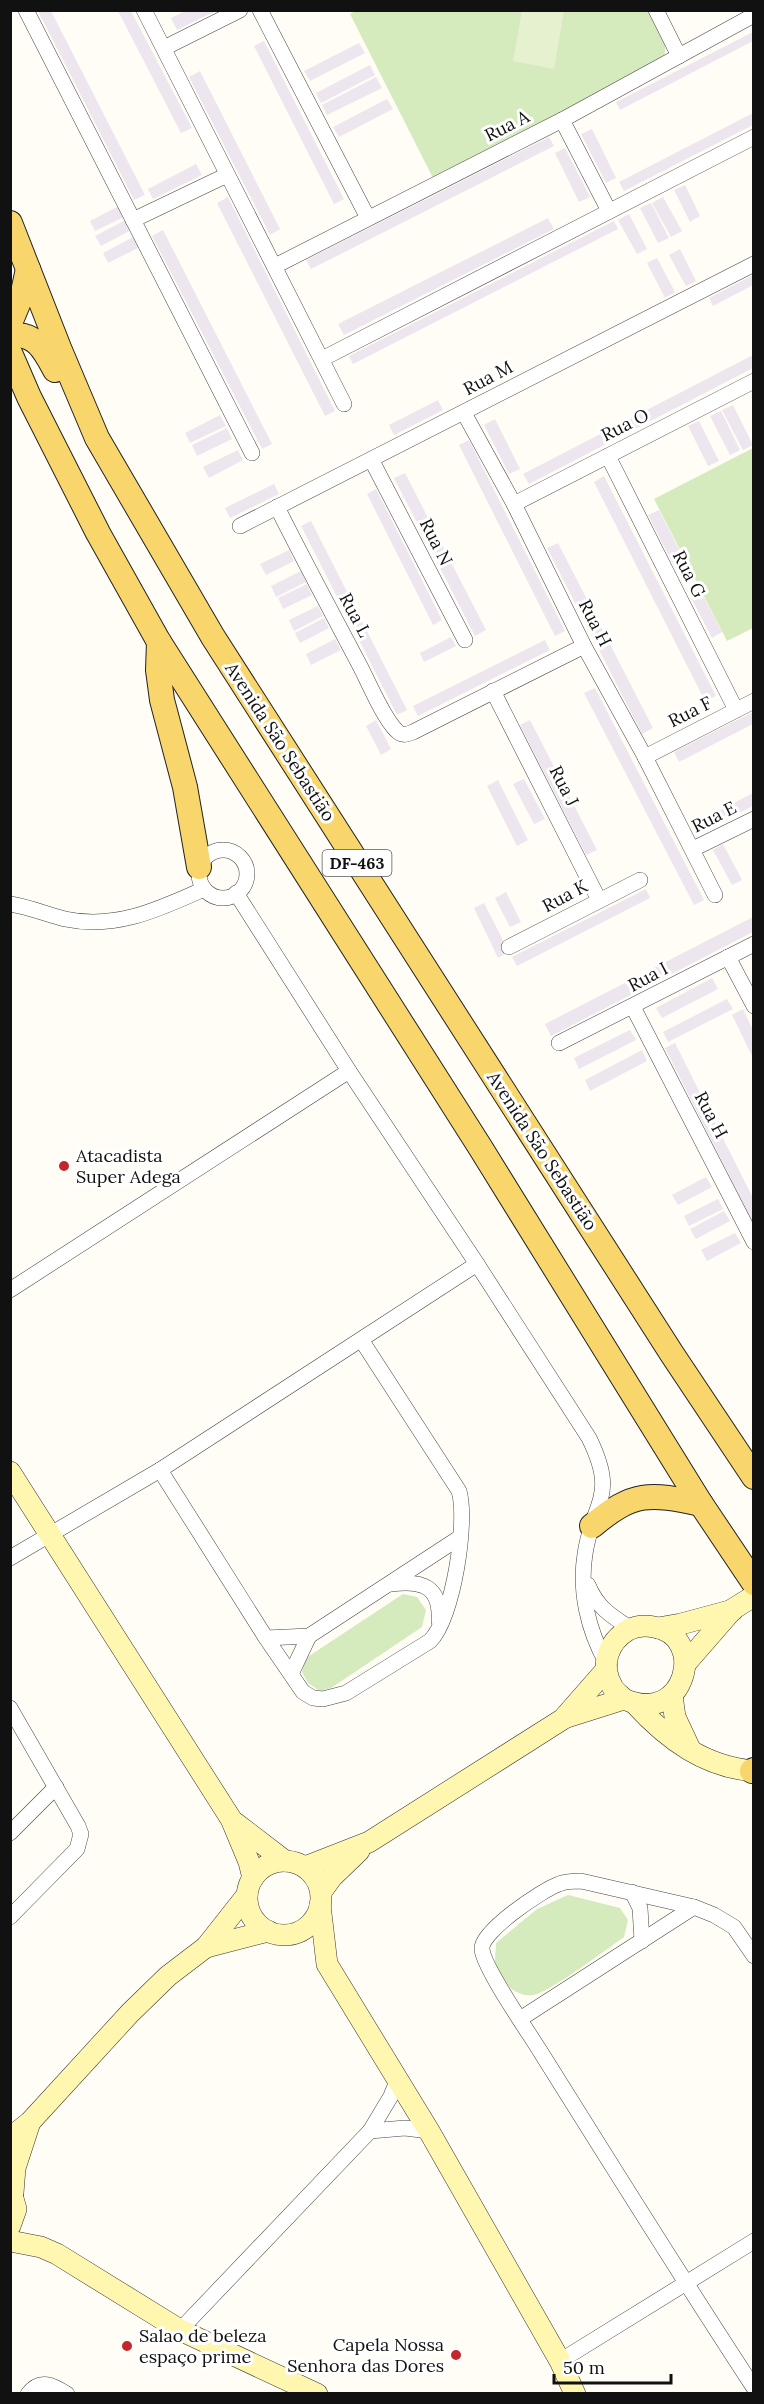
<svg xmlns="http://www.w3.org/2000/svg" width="764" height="2404" viewBox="0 0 764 2404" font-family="Lora,serif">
<rect width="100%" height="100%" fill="#fffdf5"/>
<g fill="#eee6ef">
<polygon points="187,10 216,10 216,11 177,30 171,18"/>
<polygon points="38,11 51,11 145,195 134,200"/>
<polygon points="118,11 131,11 192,128 181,133"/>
<polygon points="753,32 753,41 620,110 616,102"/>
<polygon points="264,41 344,199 334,204 254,46"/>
<polygon points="359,43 365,53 310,81 304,71"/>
<polygon points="370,65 375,75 321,103 316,93"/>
<polygon points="200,71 280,229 270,235 189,77"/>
<polygon points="376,77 382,88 327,115 322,105"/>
<polygon points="387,99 393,109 339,137 333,127"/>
<polygon points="753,113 753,125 624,191 619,182"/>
<polygon points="592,129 616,178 606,183 581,134"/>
<polygon points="549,137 554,146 311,269 306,260"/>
<polygon points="565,148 590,197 579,202 555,153"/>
<polygon points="196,164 202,175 153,199 148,189"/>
<polygon points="685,185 700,216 690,222 674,190"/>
<polygon points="228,197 335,411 325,416 217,203"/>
<polygon points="663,197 682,231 671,237 652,203"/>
<polygon points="651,203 669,238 658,243 640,208"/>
<polygon points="119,206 124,217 95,231 90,221"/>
<polygon points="629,214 647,249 637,254 618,220"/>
<polygon points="129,218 135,228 101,246 95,236"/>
<polygon points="548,218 554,229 344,335 338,324"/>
<polygon points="614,221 618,229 353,364 349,356"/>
<polygon points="163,230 272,444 262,449 152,236"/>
<polygon points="137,235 142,246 108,263 103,253"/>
<polygon points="680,249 696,281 686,286 669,255"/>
<polygon points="657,258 675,292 665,298 647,263"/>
<polygon points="753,275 753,285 713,306 709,298"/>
<polygon points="753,355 753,368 529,484 523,474"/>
<polygon points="438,400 443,410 394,435 389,425"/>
<polygon points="733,405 753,445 743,450 722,410"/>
<polygon points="721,411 740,450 730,455 710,416"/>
<polygon points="220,415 226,426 190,443 185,433"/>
<polygon points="495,419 520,469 509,474 484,425"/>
<polygon points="699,421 719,461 708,466 688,426"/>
<polygon points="227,428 232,439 197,456 192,445"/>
<polygon points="469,440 565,631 555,636 459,445"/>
<polygon points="238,450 243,460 209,478 203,467"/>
<polygon points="405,473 486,630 475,636 394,478"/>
<polygon points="604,476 716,696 705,701 594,482"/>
<polygon points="274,484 279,494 230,518 225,508"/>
<polygon points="376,489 442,620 433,625 367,494"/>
<polygon points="659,510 685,561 674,566 648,515"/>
<polygon points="311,521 407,710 397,715 301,526"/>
<polygon points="558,543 653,728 642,734 547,548"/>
<polygon points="289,550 294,561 266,575 260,564"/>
<polygon points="301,571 306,582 276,597 271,586"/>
<polygon points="307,584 312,595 283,609 278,598"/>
<polygon points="697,584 722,632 712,638 687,590"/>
<polygon points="318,606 323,616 294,631 289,620"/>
<polygon points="324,618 329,628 300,643 295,633"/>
<polygon points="451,637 456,646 424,662 420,653"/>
<polygon points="335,639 341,650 311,665 306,654"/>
<polygon points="545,640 550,650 418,716 413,706"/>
<polygon points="595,688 704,900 694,905 584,693"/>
<polygon points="753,712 753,724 679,762 674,752"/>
<polygon points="376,720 391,749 381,755 366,726"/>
<polygon points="530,720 597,850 586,855 520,725"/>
<polygon points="524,779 545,819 534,824 513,784"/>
<polygon points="498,780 528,840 517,846 487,786"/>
<polygon points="753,793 753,806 712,827 707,817"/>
<polygon points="723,844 742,880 732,885 713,850"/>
<polygon points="646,889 650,898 517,966 512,957"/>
<polygon points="506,892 521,922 510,927 495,898"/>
<polygon points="484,903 509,952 498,958 474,908"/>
<polygon points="753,917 753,932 551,1036 545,1024"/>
<polygon points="712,978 718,989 662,1018 656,1008"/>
<polygon points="727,999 733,1009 668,1042 663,1032"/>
<polygon points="743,1009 753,1030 753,1058 732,1015"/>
<polygon points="630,1030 636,1040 579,1069 574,1058"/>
<polygon points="675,1043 753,1198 753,1223 665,1048"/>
<polygon points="642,1050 647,1061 590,1091 585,1080"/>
<polygon points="706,1177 712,1187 678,1205 672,1195"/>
<polygon points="718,1199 723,1209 689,1226 684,1216"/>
<polygon points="724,1211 730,1221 696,1239 690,1229"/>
<polygon points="735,1233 741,1243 707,1261 701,1250"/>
</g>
<g fill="#d5ebbd">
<path d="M357,10L649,11C657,27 673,45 661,62L433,178L350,14Z"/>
<polygon points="753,448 753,628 727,641 654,499"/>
<polygon points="403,1594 417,1597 426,1610 422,1627 331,1688 320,1691 308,1683 302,1672 306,1658"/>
<path d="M568,1895L620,1908L628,1920L624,1937C607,1949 549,1993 533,1995C515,1998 497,1979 495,1962C495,1955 496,1949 496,1943L537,1909Z"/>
</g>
<polygon fill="#e6f2cf" points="522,11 564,11 554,69 513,61"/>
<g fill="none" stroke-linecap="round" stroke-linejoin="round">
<g stroke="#444" stroke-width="16">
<g id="street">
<polyline points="26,10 252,453"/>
<polyline points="144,10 344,404"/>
<polyline points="260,10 368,218"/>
<polyline points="656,10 679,56"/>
<polyline points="164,48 240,10"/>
<polyline points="562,120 609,211"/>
<polyline points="133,220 227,175"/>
<polyline points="275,266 562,120 754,15"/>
<polyline points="322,359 754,137"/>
<polyline points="464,413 514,504 584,646 645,757 715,895"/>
<polyline points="608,456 736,710"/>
<polyline points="372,461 465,640"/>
<polyline points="514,504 754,381"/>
<path d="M277,507C304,561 332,613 360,666C369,683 383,717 396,730C401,736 406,735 413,732L584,646"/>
<polyline points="240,526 754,264"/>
<polyline points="493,691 599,900"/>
<polyline points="645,757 754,701"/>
<polyline points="693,849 754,819"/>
<circle cx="223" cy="874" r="24"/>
<path d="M236,893L349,1071L477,1264L589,1438C618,1497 593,1500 585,1554C579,1591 588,1630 606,1662"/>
<path d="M10,904C29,907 46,914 65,919C116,930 159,909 204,889"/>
<polyline points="509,947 640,880"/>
<polyline points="728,957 754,1006"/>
<polyline points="633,1007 754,1242"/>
<polyline points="559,1043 754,944"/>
<polyline points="10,1290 349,1071"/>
<path d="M160,1470L266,1638L303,1692L313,1698L323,1699L346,1693L430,1641C453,1619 468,1521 459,1491L362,1341"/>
<polyline points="10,1558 160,1470 477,1264"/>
<path d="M391,1584C422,1580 441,1586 439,1621"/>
<path d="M588,1585C597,1607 611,1616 630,1628"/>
<polyline points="266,1638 309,1636 459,1538"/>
<polyline points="291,1674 309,1636"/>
<polyline points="10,1708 78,1826 81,1834 77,1849 10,1917"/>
<polyline points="10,1833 56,1787"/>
<polyline points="632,1892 640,1908 642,1941"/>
<path d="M754,1956L734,1927L714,1915L694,1907L581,1881C573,1881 566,1881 559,1884C542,1890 480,1932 482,1949C483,1967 529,2033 540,2051C611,2164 681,2277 754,2388"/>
<polyline points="520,2019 694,1907"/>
<polyline points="370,2131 405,2128 429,2131"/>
<polyline points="180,2330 370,2131 391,2096 397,2081"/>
<polyline points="560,2361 754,2241"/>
<path d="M28,2394C40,2378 53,2385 67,2394"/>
</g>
</g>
<g stroke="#333" stroke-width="22">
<g id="secondary">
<polyline points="10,1472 231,1819 249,1862 253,1878"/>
<polyline points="658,1628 681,1624 733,1610"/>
<polyline points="686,1663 733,1609 754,1596"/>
<polyline points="672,1695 675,1717 690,1749"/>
<path d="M635,1704C668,1740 705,1767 754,1771"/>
<path d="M567,1717L624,1699C686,1727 708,1636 654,1627C645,1625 636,1626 628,1630C608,1642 600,1665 612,1686C614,1691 620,1695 624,1699"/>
<polyline points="234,1822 285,1861"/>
<circle cx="284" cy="1898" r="37"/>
<polyline points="305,1867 369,1842 563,1719 606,1670"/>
<polyline points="321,1892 332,1877 359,1851"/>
<polyline points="320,1905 327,1964 429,2131 560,2361 575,2394"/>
<polyline points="206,1947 268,1931"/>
<polyline points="10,2138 30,2122 130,2013 168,1976 206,1947 247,1895"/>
<polyline points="10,2188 16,2209 10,2226"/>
<polyline points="13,2193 15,2168 30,2122"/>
<polyline points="10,2241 41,2247 57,2254 180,2330 317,2394"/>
</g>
</g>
<g stroke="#222" stroke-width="26">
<g id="primary">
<polyline points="10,223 59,348 97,438 213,637 672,1354 754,1477"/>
<polyline points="10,323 23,292 28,269"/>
<path d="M10,336C35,331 45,351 55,370"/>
<polyline points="10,353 29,397 98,533 159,642 480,1147 701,1504 754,1583"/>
<polyline points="159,642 158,670 162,700 185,787 199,867"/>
<path d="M592,1526C634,1491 649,1493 701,1504"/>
<polyline points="752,1771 754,1770"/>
</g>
</g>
<use href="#street" stroke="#fff" stroke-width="15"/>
<use href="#secondary" stroke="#fff6b0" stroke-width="21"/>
<use href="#primary" stroke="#f9d66b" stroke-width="24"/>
</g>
<g fill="#c4262e" stroke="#fff" stroke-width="2">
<circle cx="64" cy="1166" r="6"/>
<circle cx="127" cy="2346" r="6"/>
<circle cx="456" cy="2355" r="6"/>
</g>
<g text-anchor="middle" stroke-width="6" stroke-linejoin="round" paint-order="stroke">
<rect fill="#fff" stroke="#585858" stroke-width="1.5" x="322.5" y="850" width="69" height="26" rx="4.5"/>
<g font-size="16" font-weight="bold" fill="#111">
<text x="357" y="869">DF-463</text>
</g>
<g font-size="18" fill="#111" stroke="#fff">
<text transform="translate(507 126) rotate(-27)" y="6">Rua A</text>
<text transform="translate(488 378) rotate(-28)" y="6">Rua M</text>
<text transform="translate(625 425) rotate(-27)" y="6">Rua O</text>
<text transform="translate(436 542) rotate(63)" y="6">Rua N</text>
<text transform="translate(689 574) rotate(63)" y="6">Rua G</text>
<text transform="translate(355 615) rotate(62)" y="6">Rua L</text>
<text transform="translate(595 623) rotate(63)" y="6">Rua H</text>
<text transform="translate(690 712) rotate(-27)" y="6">Rua F</text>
<text transform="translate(280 742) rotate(57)" y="6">Avenida São Sebastião</text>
<text transform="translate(564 786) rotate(63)" y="6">Rua J</text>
<text transform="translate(714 817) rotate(-27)" y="6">Rua E</text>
<text transform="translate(565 896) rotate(-28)" y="6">Rua K</text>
<text transform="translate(648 977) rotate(-28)" y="6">Rua I</text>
<text transform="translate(711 1115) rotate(62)" y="6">Rua H</text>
<text transform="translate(542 1151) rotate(57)" y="6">Avenida São Sebastião</text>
</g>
<g font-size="18" fill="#111" stroke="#fff" text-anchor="start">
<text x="76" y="1162">Atacadista<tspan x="76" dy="21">Super Adega</tspan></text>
<text x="139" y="2342">Salao de beleza<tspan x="139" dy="21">espaço prime</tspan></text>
<text x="444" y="2351" text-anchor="end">Capela Nossa<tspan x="444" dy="21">Senhora das Dores</tspan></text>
</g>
</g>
<rect width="764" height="2404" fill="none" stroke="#111111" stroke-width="24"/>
<path d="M554 2374v9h117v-9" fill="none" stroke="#111111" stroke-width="3"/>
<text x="563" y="2374" font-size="18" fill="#111111" stroke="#ffffff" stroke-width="4.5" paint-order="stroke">50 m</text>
</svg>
